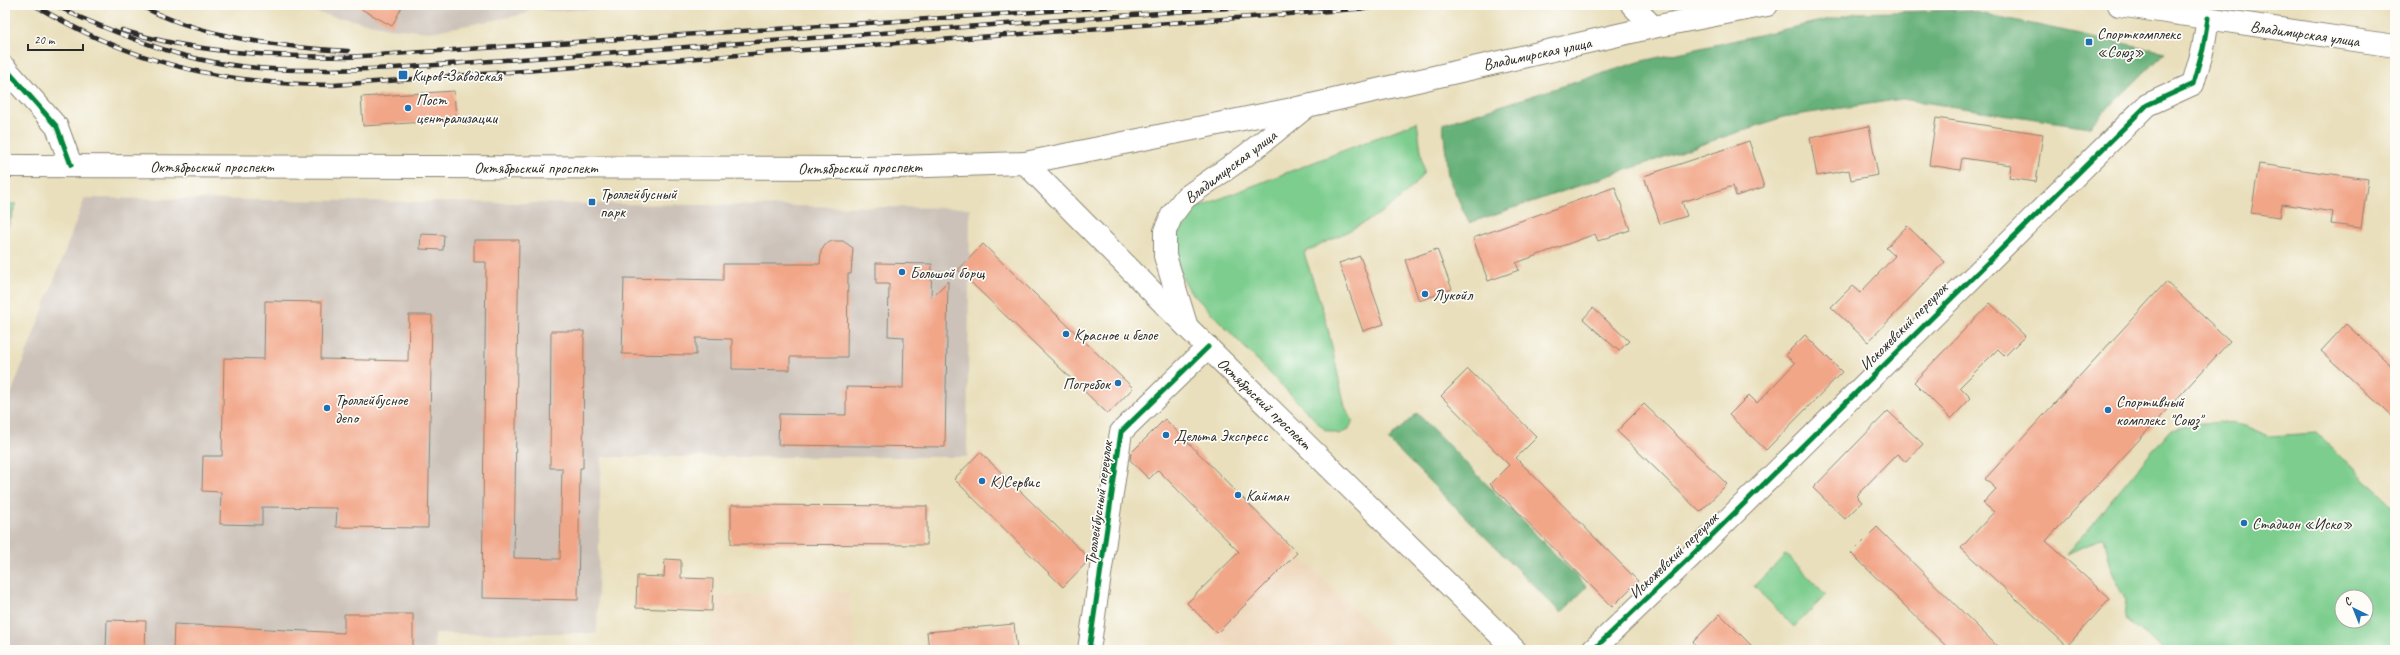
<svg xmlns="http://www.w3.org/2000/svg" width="2400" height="655" viewBox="0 0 2400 655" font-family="Caveat,sans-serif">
<rect width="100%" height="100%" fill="#fdfcf7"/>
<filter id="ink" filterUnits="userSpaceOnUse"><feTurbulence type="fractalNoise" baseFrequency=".025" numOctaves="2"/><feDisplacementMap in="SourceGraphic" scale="8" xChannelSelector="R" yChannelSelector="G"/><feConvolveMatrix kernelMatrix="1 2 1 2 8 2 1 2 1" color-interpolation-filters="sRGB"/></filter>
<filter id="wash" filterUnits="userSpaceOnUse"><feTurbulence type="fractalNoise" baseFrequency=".012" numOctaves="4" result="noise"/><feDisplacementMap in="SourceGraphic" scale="16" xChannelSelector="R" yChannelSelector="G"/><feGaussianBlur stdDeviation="0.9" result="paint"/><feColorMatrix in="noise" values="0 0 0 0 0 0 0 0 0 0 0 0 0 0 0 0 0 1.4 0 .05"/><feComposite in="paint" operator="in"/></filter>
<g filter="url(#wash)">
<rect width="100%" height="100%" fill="#e9dfbc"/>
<g fill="#eed7bb">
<polygon points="1297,553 1360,615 1396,650 1199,650"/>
<polygon points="848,592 855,650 652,650 652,646 710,645 716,595"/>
</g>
<g fill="#ccc2b9">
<polygon points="281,5 703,5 553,11 531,8 526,14 430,32 389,28"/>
<polygon points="85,198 970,208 967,457 601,457 597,633 434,634 435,650 5,650 5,410"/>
</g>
<g fill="#7dcd8e" stroke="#547c5c" fill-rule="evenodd">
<path d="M1417,122L1424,172C1398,212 1346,231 1304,253L1326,320L1345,407L1353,421L1348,430L1339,434L1325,430L1190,291C1170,259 1167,236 1196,208Z"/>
<polygon points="5,204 16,204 8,227 5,228"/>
<path d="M2219,421L2245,426L2269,436L2316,433L2395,508V650H2164L2124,618L2126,598L2113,575L2104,537L2067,554L2169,431L2194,424ZM2342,597H2366V621H2342Z"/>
<polygon points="1786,554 1826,595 1794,627 1754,586"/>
</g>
<g fill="#66b079" stroke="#486e52">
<polygon points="1966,10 2165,52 2089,127 1902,99 1783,117 1469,223 1448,177 1443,124 1642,61 1857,13"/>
<polygon points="1417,413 1587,587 1561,613 1388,440"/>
</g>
<g id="blocks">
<g fill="#f2a688">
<polygon points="354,5 403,5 392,26"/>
<polygon points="454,91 456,120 363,126 361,97"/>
<polygon points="1936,118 2043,134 2036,182 2009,178 2011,165 1962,158 1960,170 1929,165"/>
<polygon points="1869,126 1878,175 1851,180 1849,170 1817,176 1810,138"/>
<polygon points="1749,141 1764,187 1736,196 1733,186 1682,202 1687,216 1660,224 1644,176"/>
<polygon points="2259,164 2368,179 2361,228 2331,224 2333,212 2282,204 2280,217 2251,213"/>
<polygon points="1615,187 1630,230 1598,241 1595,234 1516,263 1519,270 1488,281 1473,238"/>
<polygon points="1907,226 1945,262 1868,342 1831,307 1852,286 1860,293 1895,256 1886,248"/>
<polygon points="421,234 444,235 443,250 420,249"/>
<polygon points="474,240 519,240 514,558 560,559 562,468 550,468 551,331 584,331 583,468 580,468 578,600 482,598 486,262 474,262"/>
<polygon points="832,241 843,241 853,248 851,274 848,274 847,357 790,357 790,370 732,369 732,339 696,338 696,355 622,354 624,278 723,280 723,264 820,264 821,251 826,244"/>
<polygon points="983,244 1133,388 1108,414 958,270"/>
<polygon points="1437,249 1452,289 1419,301 1405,260"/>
<polygon points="1360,256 1384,324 1363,331 1339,263"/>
<polygon points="876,263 932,264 931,298 948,281 945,447 778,445 779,414 846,415 846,387 903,388 904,337 888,336 889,284 876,284"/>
<polygon points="2166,282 2230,341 2046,541 2110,599 2067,646 1961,548 1994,512 1983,503 1996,489 1985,479"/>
<polygon points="265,301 322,302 321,359 408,361 409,315 432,315 428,528 336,527 337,508 262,507 262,525 220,524 221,492 202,491 203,456 222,456 224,358 264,359"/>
<polygon points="1990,303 2025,336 2005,356 1998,349 1960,387 1971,398 1951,419 1914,382"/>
<polygon points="1593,308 1629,341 1619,351 1583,319"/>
<polygon points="2346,324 2395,369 2395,419 2321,351"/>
<polygon points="1805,335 1842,372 1766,450 1729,415 1749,395 1757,403 1795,363 1785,355"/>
<polygon points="1468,369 1537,437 1516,458 1638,581 1612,607 1490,484 1509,465 1441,396"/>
<polygon points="1644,404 1727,484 1700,512 1617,431"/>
<polygon points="1888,411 1923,444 1906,462 1897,454 1856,496 1862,502 1845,519 1813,488"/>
<polygon points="1165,419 1297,553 1217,633 1187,603 1239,552 1158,470 1149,479 1130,460 1131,453"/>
<polygon points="980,452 1090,559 1063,587 954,479"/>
<polygon points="731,505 927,506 927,545 731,544"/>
<polygon points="1877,527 2001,650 1950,650 1851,553"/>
<polygon points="665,559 681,560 681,578 713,579 712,611 636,608 637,576 664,577"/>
<polygon points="344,614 413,614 413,650 173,650 174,624 344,633"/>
<polygon points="1720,614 1756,650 1700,650 1693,642"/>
<polygon points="107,620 146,621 145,650 106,650"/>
<polygon points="1014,624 1017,650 929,650 927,632"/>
</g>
</g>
</g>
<g filter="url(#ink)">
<use href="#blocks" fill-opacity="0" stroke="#8a8574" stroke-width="1"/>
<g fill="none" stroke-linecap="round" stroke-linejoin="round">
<g stroke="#8a8574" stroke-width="24">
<g id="minor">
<polyline points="1632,5 1653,27"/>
<polyline points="5,68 57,127 71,165"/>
<polyline points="1089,650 1121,432 1208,347"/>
<polyline points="1593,650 1690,557 2147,105 2193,84 2203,49 2208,18"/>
</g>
</g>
<g stroke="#8a8574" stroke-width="24">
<g id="major">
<polyline points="2119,5 2395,46"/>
<polyline points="1025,163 1187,327 1515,650"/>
<polyline points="5,166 866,168 1025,163 1307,106 1653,27 1767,5"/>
<polyline points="1186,324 1165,256 1165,231 1172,215 1185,198 1245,156 1305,108"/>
</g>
</g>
<use href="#minor" stroke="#fff" stroke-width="22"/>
<use href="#major" stroke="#fff" stroke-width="22"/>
<g stroke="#2b2b2b" stroke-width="4.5">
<g id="rail">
<path d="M34,5C57,18 79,31 104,41C177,73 255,85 334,85L1410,5"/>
<polyline points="54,5 74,14"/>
<path d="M140,5C194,36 285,48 348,51"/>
<polyline points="1252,6 1326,7"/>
<path d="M70,13C107,29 143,44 182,55C251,74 323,71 394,68L1257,6"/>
<path d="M122,30C194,53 271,56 347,57L1141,5"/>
</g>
</g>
<use href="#rail" stroke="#fdfcf7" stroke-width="3" stroke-dasharray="9" stroke-linecap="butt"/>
<g stroke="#fdfcf7" stroke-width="8">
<g id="cycleway">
<polyline points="5,68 57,127 71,165"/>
<polyline points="1089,650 1121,432 1208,347"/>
<polyline points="1593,650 1690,557 2147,105 2193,84 2203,49 2208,18"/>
</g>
</g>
<use href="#cycleway" stroke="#00873e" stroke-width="5"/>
</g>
</g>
<g fill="#1f6fb2" stroke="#fdfcf7" stroke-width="1.5">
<rect x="2085" y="38" width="8" height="8" rx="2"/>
<rect x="398" y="70" width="10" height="10" rx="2"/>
<circle cx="408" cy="108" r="4"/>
<rect x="588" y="198" width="8" height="8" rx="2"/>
<circle cx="902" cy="272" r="4"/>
<circle cx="1425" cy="294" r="4"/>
<circle cx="1066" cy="334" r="4"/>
<circle cx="1118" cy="383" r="4"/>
<circle cx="327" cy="408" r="4"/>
<circle cx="2108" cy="410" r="4"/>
<circle cx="1166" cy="435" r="4"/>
<circle cx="982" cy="481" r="4"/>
<circle cx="1238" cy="495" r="4"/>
<circle cx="2244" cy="523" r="4"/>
</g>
<g text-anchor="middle" stroke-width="3.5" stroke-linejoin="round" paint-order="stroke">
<g font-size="16" fill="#2b2b2b" stroke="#fdfcf7" text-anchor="start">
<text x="2097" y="39">Спорткомплекс<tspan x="2097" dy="18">«Союз»</tspan></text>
<text x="412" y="81">Киров-Заводская</text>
<text x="416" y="105">Пост<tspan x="416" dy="18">централизации</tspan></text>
<text x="600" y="199">Троллейбусный<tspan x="600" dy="18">парк</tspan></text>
<text x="910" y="278">Большой борщ</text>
<text x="1433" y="300">Лукойл</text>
<text x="1074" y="340">Красное и белое</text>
<text x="1110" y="389" text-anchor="end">Погребок</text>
<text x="335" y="405">Троллейбусное<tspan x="335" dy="18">депо</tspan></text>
<text x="2116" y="407">Спортивный<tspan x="2116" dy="18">комплекс "Союз"</tspan></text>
<text x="1174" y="441">Дельта Экспресс</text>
<text x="990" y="487">К)Сервис</text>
<text x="1246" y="501">Кайман</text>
<text x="2252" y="529">Стадион «Иско»</text>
</g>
<g font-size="16" fill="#2b2b2b" stroke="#fdfcf7">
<text transform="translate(2305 33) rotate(8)" y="6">Владимирская улица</text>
<text transform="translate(1537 53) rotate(-12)" y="6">Владимирская улица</text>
<text x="212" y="172">Октябрьский проспект</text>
<text transform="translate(1230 166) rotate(-37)" y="6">Владимирская улица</text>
<text x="536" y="173">Октябрьский проспект</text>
<text transform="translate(860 167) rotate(-1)" y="6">Октябрьский проспект</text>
<text transform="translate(1903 326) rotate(-45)" y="6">Искожевский переулок</text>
<text transform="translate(1265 403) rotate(44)" y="6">Октябрьский проспект</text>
<text transform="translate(1098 503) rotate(-82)" y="6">Троллейбусный переулок</text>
<text transform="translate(1673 555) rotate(-44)" y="6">Искожевский переулок</text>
</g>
</g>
<rect width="2400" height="655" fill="none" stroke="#fdfcf7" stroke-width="20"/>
<g transform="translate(2354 609) rotate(317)"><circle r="19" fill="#fdfcf7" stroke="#a9a8a5"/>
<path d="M0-3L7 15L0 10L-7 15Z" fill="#1f6fb2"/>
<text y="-6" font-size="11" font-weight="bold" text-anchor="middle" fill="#2b2b2b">С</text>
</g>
<path d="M28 44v6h55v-6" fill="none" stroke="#2b2b2b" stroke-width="2"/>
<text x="34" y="44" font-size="12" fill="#2b2b2b" stroke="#fdfcf7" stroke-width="3" paint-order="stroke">20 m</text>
</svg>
